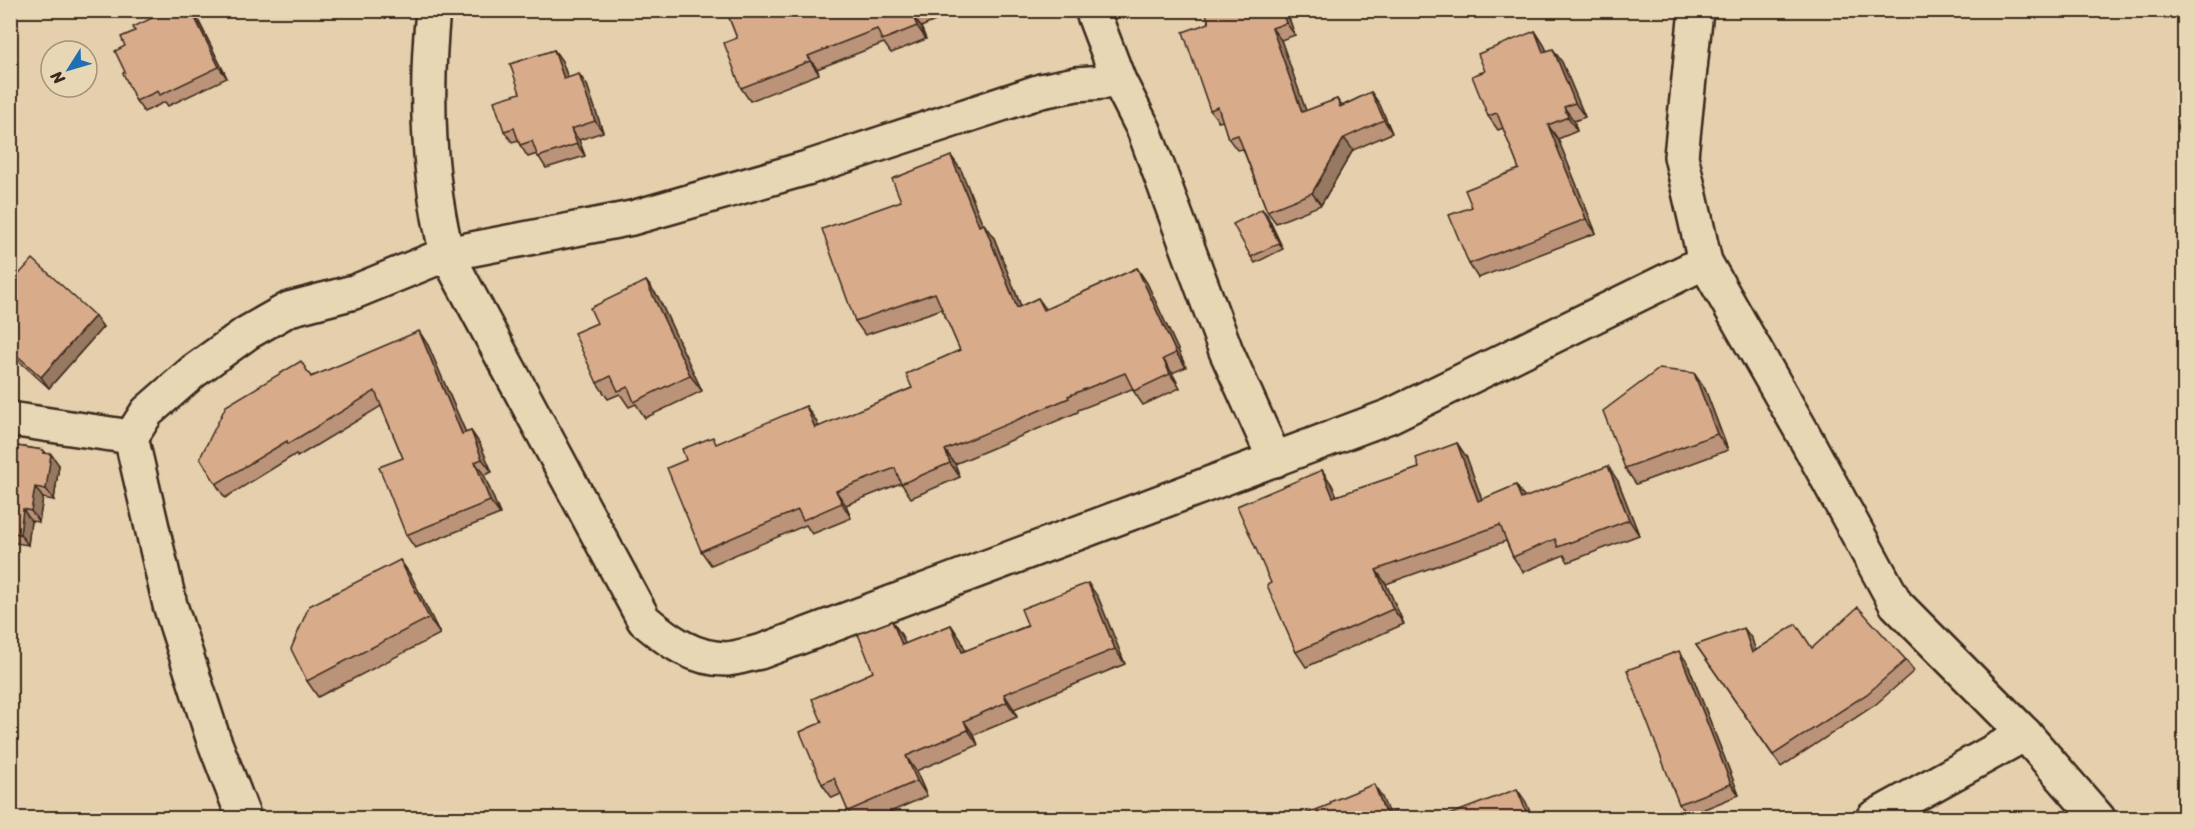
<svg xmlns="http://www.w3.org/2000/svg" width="2195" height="829" viewBox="0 0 2195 829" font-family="Sriracha,sans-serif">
<rect width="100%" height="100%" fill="#e5cfac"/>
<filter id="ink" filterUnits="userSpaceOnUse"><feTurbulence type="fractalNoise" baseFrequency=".0167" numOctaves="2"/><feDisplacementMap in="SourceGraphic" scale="12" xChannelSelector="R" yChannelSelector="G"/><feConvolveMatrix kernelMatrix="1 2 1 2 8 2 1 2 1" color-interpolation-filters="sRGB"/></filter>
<g filter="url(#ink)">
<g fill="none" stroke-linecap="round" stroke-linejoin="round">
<g stroke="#3b2a1e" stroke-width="38">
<g id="minor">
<path d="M433,10C425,92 427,174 447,254L644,620C669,641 693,659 727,659C738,658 749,654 760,652L1390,416L1705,262"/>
<polyline points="1092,10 1119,81 1144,130 1226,351 1275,460"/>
<polyline points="1696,10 1681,156 1705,262 1801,430 1896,604 2025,734 2098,818"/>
<polyline points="10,419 131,437"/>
<polyline points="244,818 213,738 170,605 131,437 147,412 194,371 247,333 289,309 354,292 447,254 632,218 807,168 1041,91 1076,84 1119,81"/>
<polyline points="1873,818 2025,734"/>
</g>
</g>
<use href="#minor" stroke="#e8d7b4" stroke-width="33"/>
</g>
<g fill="#ba9378" stroke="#3b2a1e" stroke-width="1.5">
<polygon points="170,10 172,13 177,10 192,10 196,16 227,78 168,106 165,102 144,112 136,101 125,72 125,46 135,31"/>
<polygon points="726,10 961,10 921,27 926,39 891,53 884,43 817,69 819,74 750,101 741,88 737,38"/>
<polygon points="1286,10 1295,35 1281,40 1306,111 1337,99 1342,106 1371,92 1380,105 1392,133 1353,150 1321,205 1276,223 1267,211 1243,149 1237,150 1228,138 1223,121 1219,122 1210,110 1209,23"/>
<polygon points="1535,31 1544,45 1547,51 1562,62 1585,117 1574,121 1577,131 1558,139 1596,233 1478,278 1469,264 1472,207 1519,169 1503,128 1498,130 1488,116 1485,71"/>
<polygon points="554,50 562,61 568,78 587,85 603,132 579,140 585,156 546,168 537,154 528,157 520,145 519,140 512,142 504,131 520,93"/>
<polygon points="951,156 961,170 983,225 994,238 1021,306 1038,298 1046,309 1137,268 1147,283 1186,367 1172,373 1180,388 1143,405 1132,389 1078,410 1078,412 955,464 960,477 911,498 901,483 846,505 851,518 812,534 806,525 711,565 701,551 686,460 806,406 816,421 819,427 912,388 960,350 942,309 865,335 855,321 901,201"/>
<polygon points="1267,215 1283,249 1255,263 1251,257"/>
<polygon points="646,281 658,297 702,391 645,418 636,404 629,407 620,394 608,399 597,383 597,323"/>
<polygon points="10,284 95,316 103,327 49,388 10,353"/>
<polygon points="428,345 466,433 471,431 480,444 492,472 484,475 500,514 415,548 406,535 403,458 381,406 297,457 296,454 225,498 216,484 312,376"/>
<polygon points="1705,389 1728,450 1636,484 1625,468"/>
<polygon points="1457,443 1467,458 1482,500 1516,485 1524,498 1618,481 1639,535 1568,562 1564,555 1523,572 1513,557 1506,541 1386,584 1404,624 1306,667 1296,652 1271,583 1322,470 1332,485 1337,496 1419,468"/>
<polygon points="10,445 43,450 46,453 59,465 54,500 43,498 39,522 31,521 28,545 10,542"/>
<polygon points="400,560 411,576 440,634 318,697 307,681"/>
<polygon points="1098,597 1125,664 1014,709 1017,717 974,735 978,745 916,771 927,796 874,819 854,819 848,811 841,794 832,798 822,784 822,722 873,672 892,621 902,636 905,644 951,625 961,640 965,651"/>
<polygon points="1752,639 1755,650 1812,648 1906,660 1914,671 1875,705 1781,767 1696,645"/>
<polygon points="1687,662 1739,795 1687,816 1679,804"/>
</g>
<g fill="#977861" stroke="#3b2a1e" stroke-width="1.5">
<polygon points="191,10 192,10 196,16 227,78 219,67"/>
<polygon points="1281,10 1286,10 1295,35 1286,23"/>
<polygon points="912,14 921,27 926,39 917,26"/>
<polygon points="1272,28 1281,40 1311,125 1302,112"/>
<polygon points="1535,31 1544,45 1553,66 1543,52"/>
<polygon points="1553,49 1562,62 1585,117 1575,103"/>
<polygon points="554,50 562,61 572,90 564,79"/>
<polygon points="808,56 817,69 819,74 810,61"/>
<polygon points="579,74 587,85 603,132 595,121"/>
<polygon points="1371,92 1380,105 1392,133 1384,120"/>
<polygon points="1564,107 1574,121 1577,131 1568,117"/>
<polygon points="1548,125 1558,139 1596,233 1586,219"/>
<polygon points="571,129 579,140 585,156 577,144"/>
<polygon points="1344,138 1353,150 1321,205 1312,193"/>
<polygon points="951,156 961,170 989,240 979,226"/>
<polygon points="1262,209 1267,215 1283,249 1279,243"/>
<polygon points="984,224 994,238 1027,322 1017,308"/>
<polygon points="1137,268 1147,283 1186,367 1176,353"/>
<polygon points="646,281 658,297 702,391 690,375"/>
<polygon points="95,316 103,327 49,388 41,377"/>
<polygon points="419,331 428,345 472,447 462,434"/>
<polygon points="1163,359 1172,373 1180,388 1170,374"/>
<polygon points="1694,373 1705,389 1728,450 1717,434"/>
<polygon points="806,406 816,421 825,442 815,428"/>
<polygon points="471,431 480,444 492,472 482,459"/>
<polygon points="1457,443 1467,458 1488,516 1478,501"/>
<polygon points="43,450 50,460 51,454 59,465 54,500 46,489 43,453"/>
<polygon points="945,450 955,464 960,477 950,463"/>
<polygon points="475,462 484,475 500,514 490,501"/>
<polygon points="1608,466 1618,481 1639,535 1629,520"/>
<polygon points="1322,470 1332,485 1344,512 1333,497"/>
<polygon points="1516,485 1526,500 1521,499"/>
<polygon points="35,487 43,498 39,522 31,511"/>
<polygon points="836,491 846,505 851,518 842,503"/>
<polygon points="23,509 31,521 28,545 20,534"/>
<polygon points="400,560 411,576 440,634 429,618"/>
<polygon points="1376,570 1386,584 1404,624 1393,609"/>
<polygon points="1088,583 1098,597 1125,664 1115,649"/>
<polygon points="892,621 902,636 912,660 902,645"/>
<polygon points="951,625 961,640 972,667 962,652"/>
<polygon points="1744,628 1752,639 1760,664 1752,653"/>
<polygon points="1679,651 1687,662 1739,795 1731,784"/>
<polygon points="1004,694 1014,709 1017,717 1007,702"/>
<polygon points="964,721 974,735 978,745 968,730"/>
<polygon points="906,756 916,771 927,796 917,781"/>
<polygon points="1374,784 1382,797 1391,819 1386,815"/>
<polygon points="1517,789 1526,802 1533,819 1529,819"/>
</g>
<g fill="#d8ab8b" stroke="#3b2a1e" stroke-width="1.5">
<polygon points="169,10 170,10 171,13 177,10 191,10 219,67 160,95 158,91 136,101 123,73 125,72 115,51 125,46 121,37 135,31 133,27"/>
<polygon points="726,10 920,10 912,14 917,26 882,40 877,29 808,56 810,61 741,88 724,43 737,38"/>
<polygon points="1205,10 1281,10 1286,23 1272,28 1302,112 1337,99 1340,107 1371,92 1384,120 1344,138 1312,193 1267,211 1238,135 1228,138 1218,107 1210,110 1183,32 1209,23"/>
<polygon points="1535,31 1543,52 1553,49 1575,103 1564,107 1568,117 1548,125 1586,219 1469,264 1449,215 1472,207 1465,190 1519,169 1497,113 1488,116 1472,76 1485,71 1478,54"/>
<polygon points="554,50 564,79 579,74 595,121 571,129 577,144 538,157 532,141 520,145 514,128 504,131 494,101 520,93 510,64"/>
<polygon points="951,156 979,226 984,224 1017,308 1038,298 1044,310 1137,268 1176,353 1163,359 1170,374 1134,391 1125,373 1068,396 1069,398 945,450 950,463 901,484 895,468 836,491 842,503 803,520 798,510 701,551 667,468 686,460 682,449 713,437 716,444 806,406 815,428 912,388 906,374 960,350 935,293 855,321 822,229 901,201 892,179"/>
<polygon points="1262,209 1279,243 1251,257 1233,224"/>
<polygon points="33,259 95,316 41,377 10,349 10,284"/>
<polygon points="646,281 690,375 634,402 628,387 618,391 611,376 597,383 574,333 597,323 590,308"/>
<polygon points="419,331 462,434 471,431 482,459 475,462 490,501 406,535 379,467 403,458 375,391 288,444 287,441 216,484 200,458 226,406 301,361 311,377"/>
<polygon points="1659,369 1694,373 1717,434 1625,468 1603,411"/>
<polygon points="1457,443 1478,501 1516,485 1521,499 1608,466 1629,520 1558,547 1555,539 1513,557 1500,525 1376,570 1393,609 1296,652 1267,585 1271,583 1237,506 1322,470 1333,497 1419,468 1416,458"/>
<polygon points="10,445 43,450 43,453 51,454 46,489 35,487 31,511 23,509 20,534 10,532"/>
<polygon points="400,560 429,618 307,681 291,649 309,606"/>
<polygon points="1088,583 1115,649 1004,694 1007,702 964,721 968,730 906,756 917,781 848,811 834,778 822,784 800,732 822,722 812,699 873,672 858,634 892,621 902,645 951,625 962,652 1028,626 1021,609"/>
<polygon points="1858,607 1906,660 1867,694 1773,755 1696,645 1744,628 1752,653 1796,624 1812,648"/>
<polygon points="1679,651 1731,784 1679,804 1627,670"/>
<polygon points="1374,784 1386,815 1395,811 1398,819 1299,819 1298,817 1331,804 1330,802"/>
<polygon points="1517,789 1529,819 1438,819"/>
</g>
</g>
<rect width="2195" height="829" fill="none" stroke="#e8d7b4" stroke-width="36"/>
<rect x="18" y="18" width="2159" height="793" fill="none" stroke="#3b2a1e" stroke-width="2" filter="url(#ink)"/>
<g transform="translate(69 69) rotate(233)"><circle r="28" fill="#e8d7b4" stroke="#a39278" stroke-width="1.5"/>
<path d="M0-4.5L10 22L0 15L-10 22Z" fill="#1f6fb2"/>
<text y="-9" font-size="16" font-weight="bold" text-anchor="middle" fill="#3b2a1e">N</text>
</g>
</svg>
